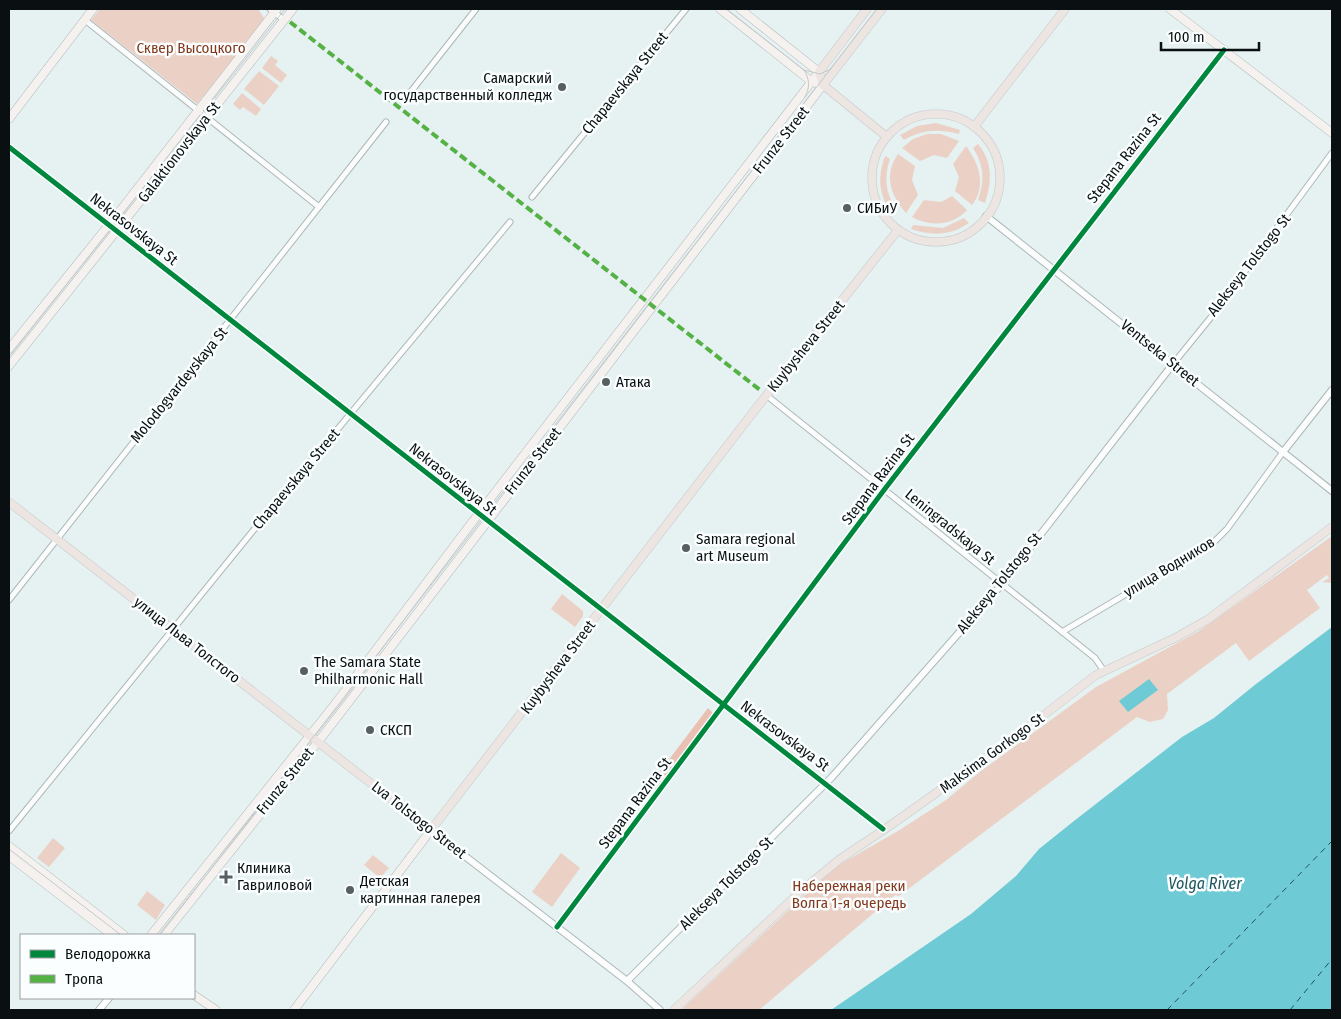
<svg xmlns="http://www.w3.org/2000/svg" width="1341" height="1019" viewBox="0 0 1341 1019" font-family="'Fira Sans Condensed',sans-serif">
<rect width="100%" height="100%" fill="#e6f1f2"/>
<g fill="#ebd1c5">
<polygon points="100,9 258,9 264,18 263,22 197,104 91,20"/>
<polygon points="271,56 278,61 275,65 287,75 281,83 262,68"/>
<polygon points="259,71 279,86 264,105 244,89"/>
<polygon points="242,93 261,109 256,116 243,107 240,110 233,104"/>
<path d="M936,123L960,130L959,134C938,129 923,129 904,140L900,135L917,126Z"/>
<polygon points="927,134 941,134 959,141 947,158 934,155 920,161 902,148 913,139"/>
<path d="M978,144C993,162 992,182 985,203L978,200C985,181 984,165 973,148Z"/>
<path d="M966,146C979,163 987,186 972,205L955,191L959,177L953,164Z"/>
<path d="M898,154L915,166L912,180L918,195L906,213C891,196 883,175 898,154Z"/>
<path d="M885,156L890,159C884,176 885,193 896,208L892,214C879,196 877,177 885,156Z"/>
<path d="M952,196L967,210C953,226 929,227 912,217L924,200L941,202Z"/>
<path d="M964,218L969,223C950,236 932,236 911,229L913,225L943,228Z"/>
<polygon points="1332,536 1332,583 1322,582 1329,578 1327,575 1307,590 1320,608 1249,661 1236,643 1167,694 1168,710 1163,719 1150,722 1137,717 899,896 895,895 759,1010 681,1010 835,867 898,831 946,800 981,771 1096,687 1199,631"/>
<polygon points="562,594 583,611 583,616 575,627 551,609"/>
<polygon points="53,838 65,848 49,867 37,858"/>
<polygon points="561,853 580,868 552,907 532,892"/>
<polygon points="373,855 389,868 380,878 364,865"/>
<polygon points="147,891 165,905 156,920 137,905"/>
</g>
<polygon fill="#e9c0b1" points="708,708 714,714 656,791 649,786"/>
<g fill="#6ecad4">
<polygon points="1332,627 1332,1010 831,1010 971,914 1016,876 1039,849 1074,821 1182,737 1214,718 1256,684"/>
<polygon points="1149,679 1158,690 1128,712 1119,701"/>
</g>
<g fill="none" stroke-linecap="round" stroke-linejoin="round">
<g stroke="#20555b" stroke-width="1" stroke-dasharray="6 5" stroke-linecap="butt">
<polyline points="1167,1010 1332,841"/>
<polyline points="1290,1010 1332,959"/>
</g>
<g stroke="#aeb7b8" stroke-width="7">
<g id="minor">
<polyline points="270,9 284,20"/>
<polyline points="85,20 319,207"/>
<polyline points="409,94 476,9"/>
<polyline points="9,147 883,829"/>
<polyline points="532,197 686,9"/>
<polyline points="1173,364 1212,316 1332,153"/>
<polyline points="766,395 1095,658 1104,671"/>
<polyline points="9,600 386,122"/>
<polyline points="1062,632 1214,542 1227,529 1283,452"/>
<polyline points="9,831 252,532 510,222"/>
<polyline points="557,927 884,490 1224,50"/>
</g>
</g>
<g stroke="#aeb7b8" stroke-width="8">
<g id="tertiary">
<polyline points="986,216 1332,491"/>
<polyline points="1283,452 1332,390"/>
<polyline points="431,830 627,981 660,1010"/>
<polyline points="627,981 832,777 1002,584 1173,364"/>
<polyline points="99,1010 109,998"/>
</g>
</g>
<g stroke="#aeb7b8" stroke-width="9">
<g id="secondary">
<polyline points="1170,9 1332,133"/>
<polyline points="9,119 93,9"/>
<polyline points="9,349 116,216 277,9"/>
<polyline points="9,366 293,9"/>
<polyline points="9,846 124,935"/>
<polyline points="9,856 112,935"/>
<polyline points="151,935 335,704 470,525 819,72 740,9"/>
<polyline points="164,935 325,733 823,85 812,82 720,9"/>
<polyline points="194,995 216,1010"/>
<polyline points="294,1010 431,830"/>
</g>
</g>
<g stroke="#c5cacb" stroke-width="9">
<g id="primary">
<polyline points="867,9 819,72 823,85 887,137"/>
<polyline points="823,85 882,9"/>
<circle cx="936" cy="178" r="64"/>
<polyline points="974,127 1065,9"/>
<polyline points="9,502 431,830 758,406 898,230"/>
<polyline points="674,1010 800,892 840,859 891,825 1023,731 1096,675 1177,637 1207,620 1332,527"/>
</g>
</g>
<use href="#minor" stroke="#fbfdfd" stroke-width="5"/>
<use href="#tertiary" stroke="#fbfdfd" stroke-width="6"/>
<use href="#secondary" stroke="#f4f1ef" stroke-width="8"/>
<use href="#primary" stroke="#ece5e2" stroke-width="8"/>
<g stroke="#c6c8c8" stroke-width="1">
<polyline points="726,9 804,70 820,74 831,69"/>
<path d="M804,70C810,80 810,87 805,97"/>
<polyline points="9,357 285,9"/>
<polyline points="9,849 121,935"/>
<polyline points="160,935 877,9"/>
</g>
<polyline stroke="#54b144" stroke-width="4" stroke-dasharray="8 4" stroke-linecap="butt" points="290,22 760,390"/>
<g stroke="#fafeff" stroke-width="8">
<g id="cycleway">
<polyline points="9,147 883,829"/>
<polyline points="557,927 884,490 1224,50"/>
</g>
</g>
<use href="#cycleway" stroke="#00873e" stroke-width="5"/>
</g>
<g fill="#575f60" stroke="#fafeff" stroke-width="2">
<circle cx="562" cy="87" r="5"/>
<circle cx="847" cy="208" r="5"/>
<circle cx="606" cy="382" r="5"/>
<circle cx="686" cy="548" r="5"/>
<circle cx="304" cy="671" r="5"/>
<circle cx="370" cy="730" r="5"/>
<path d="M223.5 869.5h5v5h5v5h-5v5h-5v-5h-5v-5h5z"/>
<circle cx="350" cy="890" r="5"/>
</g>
<g text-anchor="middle" stroke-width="5" stroke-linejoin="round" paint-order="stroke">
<g font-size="15" fill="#83381b" stroke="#fafeff">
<text x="191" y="53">Сквер Высоцкого</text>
<text x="849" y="891">Набережная реки<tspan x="849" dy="17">Волга 1-я очередь</tspan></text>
</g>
<g font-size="15" fill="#0a1011" stroke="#fafeff" text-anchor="start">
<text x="552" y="83" text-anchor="end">Самарский<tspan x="552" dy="17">государственный колледж</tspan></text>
<text x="857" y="213">СИБиУ</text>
<text x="616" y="387">Атака</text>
<text x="696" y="544">Samara regional<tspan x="696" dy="17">art Museum</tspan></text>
<text x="314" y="667">The Samara State<tspan x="314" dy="17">Philharmonic Hall</tspan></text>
<text x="380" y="735">СКСП</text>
<text x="237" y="873">Клиника<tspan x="237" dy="17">Гавриловой</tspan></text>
<text x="360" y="886">Детская<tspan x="360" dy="17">картинная галерея</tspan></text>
</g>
<g font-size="15" fill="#0a1011" stroke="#fafeff">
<text transform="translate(625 83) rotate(-51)" y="5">Chapaevskaya Street</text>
<text transform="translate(781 140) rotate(-52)" y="5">Frunze Street</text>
<text transform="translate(179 152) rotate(-52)" y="5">Galaktionovskaya St</text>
<text transform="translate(1124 158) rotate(-52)" y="5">Stepana Razina St</text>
<text transform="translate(134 229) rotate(38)" y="5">Nekrasovskaya St</text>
<text transform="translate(1249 265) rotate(-52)" y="5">Alekseya Tolstogo St</text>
<text transform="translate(806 346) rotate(-51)" y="5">Kuybysheva Street</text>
<text transform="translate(1160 353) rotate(39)" y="5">Ventseka Street</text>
<text transform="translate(179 385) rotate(-51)" y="5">Molodogvardeyskaya St</text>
<text transform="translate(533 461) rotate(-52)" y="5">Frunze Street</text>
<text transform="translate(296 479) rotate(-50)" y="5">Chapaevskaya Street</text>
<text transform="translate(453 479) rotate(38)" y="5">Nekrasovskaya St</text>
<text transform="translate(878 479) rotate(-53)" y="5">Stepana Razina St</text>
<text transform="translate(950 527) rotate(39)" y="5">Leningradskaya St</text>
<text transform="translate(1169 567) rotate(-31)" y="5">улица Водников</text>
<text transform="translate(999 583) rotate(-51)" y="5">Alekseya Tolstogo St</text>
<text transform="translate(187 640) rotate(38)" y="5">улица Льва Толстого</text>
<text transform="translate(558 667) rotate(-53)" y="5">Kuybysheva Street</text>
<text transform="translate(785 736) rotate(37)" y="5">Nekrasovskaya St</text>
<text transform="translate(992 753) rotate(-36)" y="5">Maksima Gorkogo St</text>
<text transform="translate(285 781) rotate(-51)" y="5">Frunze Street</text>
<text transform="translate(635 803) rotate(-53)" y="5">Stepana Razina St</text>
<text transform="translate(419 820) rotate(38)" y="5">Lva Tolstogo Street</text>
<text transform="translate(726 883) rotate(-45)" y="5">Alekseya Tolstogo St</text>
</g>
<g font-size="16" font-style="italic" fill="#20555b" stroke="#fafeff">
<text x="1205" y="889">Volga River</text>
</g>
</g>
<rect width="1341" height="1019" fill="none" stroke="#0a1011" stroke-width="20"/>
<rect x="20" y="934" width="175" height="65" fill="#fafeff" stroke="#9a9fa0"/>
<rect x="30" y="950" width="25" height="8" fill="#00873e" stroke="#9a9fa0"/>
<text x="65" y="959" font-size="15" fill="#0a1011">Велодорожка</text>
<rect x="30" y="975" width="25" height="8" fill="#54b144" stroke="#9a9fa0"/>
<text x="65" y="984" font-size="15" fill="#0a1011">Тропа</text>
<path d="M1161 42v8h98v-8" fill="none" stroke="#0a1011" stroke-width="2.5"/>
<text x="1168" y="42" font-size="15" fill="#0a1011" stroke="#fafeff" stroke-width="4" paint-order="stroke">100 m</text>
</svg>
